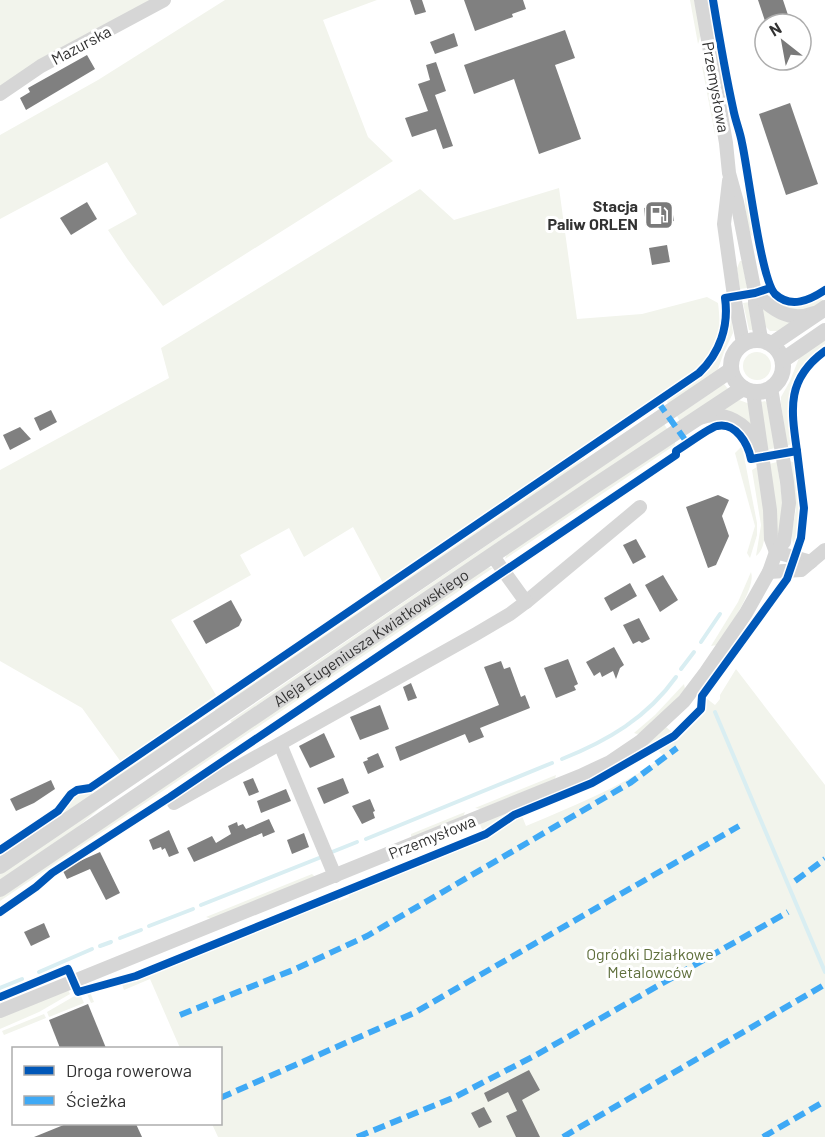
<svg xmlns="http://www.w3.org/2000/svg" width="825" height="1137" viewBox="0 0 825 1137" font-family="Barlow,sans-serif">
<rect width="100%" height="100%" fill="#fff"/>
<g fill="#f2f4ec">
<polygon points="0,0 171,0 0,87"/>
<polygon points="225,0 377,0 323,20 368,137 393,161 163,306 128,260 108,230 137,214 107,162 0,219 0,135 98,80"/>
<path d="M690,0H694C697,13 704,31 698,44Z"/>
<polygon points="707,0 709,0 727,97 724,91"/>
<polygon points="702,66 707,72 717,129 715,135"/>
<path d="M744,177L745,176L756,241C744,233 745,191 744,177Z"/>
<path d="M559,188L577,319L642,314L707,297L718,303C722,333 718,348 696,370L383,583L353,527L304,557L289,528L240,555L251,575L171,620L216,695L121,762L82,708L0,661V470L169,378L161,348L420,189L454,220Z"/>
<polygon points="740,261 742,261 747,288 740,289 737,268"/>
<path d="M770,295C793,305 795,312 820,298L824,301L807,310H784L767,297Z"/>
<polygon points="750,302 754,330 749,330 743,303"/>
<polygon points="761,304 792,322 778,331 770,331 765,326"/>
<path d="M730,306L733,333L724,352L717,372L669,406L667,402L669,399C707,373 727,355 730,306Z"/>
<path d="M825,339V344C788,375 784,398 791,444L787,446L781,404V397L790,381L799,358Z"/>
<circle cx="757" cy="366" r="14"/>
<polygon points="724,384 728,389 680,422 677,416"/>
<polygon points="739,400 750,404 755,427 722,409"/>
<polygon points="765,401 767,403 775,448 767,450 761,402"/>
<polygon points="664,424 668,430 232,722 230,721"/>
<polygon points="675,441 675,445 505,559 507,553"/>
<polygon points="742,446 757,523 757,535 750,558 747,553 755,526 735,453"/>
<polygon points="588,454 575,469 219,710 212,710"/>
<polygon points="670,454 672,455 506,567 505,565"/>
<path d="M790,461L795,463C799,490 806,519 794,546L791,535L796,510Z"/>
<polygon points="777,462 783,506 778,542 769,464"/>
<path d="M757,467C760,487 774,543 756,556L761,525L752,470Z"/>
<polygon points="486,567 493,568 0,901 0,896"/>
<polygon points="497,570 499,572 87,850 85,849"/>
<path d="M751,572C757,587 727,631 717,645L711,646L738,602Z"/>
<path d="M736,669L825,785V1137H218L212,1124H220V1048H180L150,979L124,990L122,984L137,980L338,899L339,901L349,897L348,894L487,838L522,816L526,826C574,806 621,787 664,757L657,749C678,738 702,723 706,698L715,705L720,699V695Z"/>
<polygon points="684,684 685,689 670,706 640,733 637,734 634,733 655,715"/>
<polygon points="192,723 191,728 106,787 100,785"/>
<polygon points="666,727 673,733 602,775 513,812 483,832 480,824 656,736"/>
<polygon points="556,775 555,779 481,809 475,808"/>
<polygon points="92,790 92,796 35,834 30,834 60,813 74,797 80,793"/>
<polygon points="101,807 65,838 0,882 0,873"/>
<polygon points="465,812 463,817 411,838 411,834"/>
<polygon points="312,874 315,877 212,919 206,917"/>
<polygon points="68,990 70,994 39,1012 0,1029 0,1018"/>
<polygon points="90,992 94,1002 91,1003 87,994 81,996 84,1003 49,1017 47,1012 78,994"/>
<polygon points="44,1014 46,1018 4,1035 2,1031"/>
</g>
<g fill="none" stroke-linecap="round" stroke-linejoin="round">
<g stroke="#d9eef2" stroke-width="4">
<polyline points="701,642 720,614"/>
<polyline points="681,669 694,652"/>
<polyline points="715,712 825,972"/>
<path d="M562,759C607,741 647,718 676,677"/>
<polyline points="366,839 552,763"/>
<polyline points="332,852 357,842"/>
<polyline points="201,905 319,858"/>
<polyline points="149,926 193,909"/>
<polyline points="120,938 141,930"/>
<polyline points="100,946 111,942"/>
<polyline points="39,972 92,949"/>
<polyline points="0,988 22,979"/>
</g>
</g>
<g fill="#808080">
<polygon points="410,0 422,0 426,12 415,15"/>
<polygon points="464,0 523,0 526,9 512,14 513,17 475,31"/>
<polygon points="758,0 783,0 791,24 766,24"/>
<polygon points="565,30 575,58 555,65 581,139 539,154 514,79 474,94 464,65"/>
<polygon points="454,33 458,46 435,54 430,42"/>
<polygon points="87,55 95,69 26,110 20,98 30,92 28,88"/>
<polygon points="436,62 446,91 435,95 453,146 443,149 436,129 412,137 405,118 428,111 418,84 430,80 426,65"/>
<polygon points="790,103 818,184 786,195 759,114"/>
<polygon points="87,202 97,219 71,235 60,218"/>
<polygon points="671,203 674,221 646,226 644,208"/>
<polygon points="667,245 670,262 652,265 649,248"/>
<polygon points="51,410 57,422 40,431 34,418"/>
<polygon points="20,427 31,439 10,450 3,435"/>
<polygon points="718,495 729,500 722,516 729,536 716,565 708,568 686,507"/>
<polygon points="636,539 646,557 633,564 623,545"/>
<polygon points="663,575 678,600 660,612 645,585"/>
<polygon points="630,583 637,596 611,611 604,598"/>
<polygon points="231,600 242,620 239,626 206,644 193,621"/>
<polygon points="639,618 650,639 642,643 639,641 633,644 623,625"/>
<polygon points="614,647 624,665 620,668 616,679 613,671 602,677 600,672 594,676 586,662"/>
<polygon points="568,659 578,684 574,686 576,690 556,698 544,668"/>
<polygon points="501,661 504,669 510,667 521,697 525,695 530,708 480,728 484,737 469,743 465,734 400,761 395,747 499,705 484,667"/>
<polygon points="411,683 417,698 408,701 403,687"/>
<polygon points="380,705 389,729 360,740 350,717"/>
<polygon points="324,733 335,757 310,768 299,746"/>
<polygon points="378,753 384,767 368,774 363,762 368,760 367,758"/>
<polygon points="253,778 259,792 249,796 243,782"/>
<polygon points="343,778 349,793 324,804 317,788"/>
<polygon points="51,780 55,789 34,803 16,811 10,799"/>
<polygon points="286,789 291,801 261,813 257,801"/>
<polygon points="370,799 375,811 373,812 375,818 362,824 352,806"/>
<polygon points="269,819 275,832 263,837 262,833 194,862 187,848 212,836 216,843 231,834 228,826 237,822 238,826 243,824 246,829"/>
<polygon points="169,830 179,853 169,857 165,848 162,850 161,847 153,850 149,840"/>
<polygon points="304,833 309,847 292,854 287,840"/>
<polygon points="100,852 120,893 106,900 90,869 67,879 62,869"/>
<polygon points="44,923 50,937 31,946 24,932"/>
<polygon points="88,1004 106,1048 60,1048 49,1020"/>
<polygon points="529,1070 540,1090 522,1100 540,1137 516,1137 506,1116 517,1111 508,1092 488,1102 484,1093"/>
<polygon points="484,1107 492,1122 479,1128 471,1113"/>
<polygon points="66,1124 136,1124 142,1137 34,1137"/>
</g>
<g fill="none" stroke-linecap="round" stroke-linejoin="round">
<g stroke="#d6d6d6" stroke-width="14">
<polyline points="701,0 726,143 729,173 737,202 755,293 755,304 761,339"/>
<polyline points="0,94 41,66 164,0"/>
<polyline points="729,181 724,224 734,296 743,343"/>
<path d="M755,293C772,309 789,323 814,313"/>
<polyline points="753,392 770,510 771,539 776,552"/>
<path d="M700,418C725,409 746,424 759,445"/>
<polyline points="776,552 811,562"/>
<polyline points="769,572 801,570 825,550"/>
<polyline points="526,602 640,507"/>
<polyline points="280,744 335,876"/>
<polyline points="174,803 476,634 510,614 526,602 492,555"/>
<polyline points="0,1011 580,776 610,762 641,741 684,701 706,672 746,613 769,572 776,552 784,542 789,503 787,482 771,388"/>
</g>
<g stroke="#d6d6d6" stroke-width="16">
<circle cx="757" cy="366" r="26"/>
<polyline points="772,344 825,308"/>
<polyline points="783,360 825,331"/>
<polyline points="0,866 731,370"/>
<path id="s1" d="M0,889L593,487L743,388"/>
</g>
<g stroke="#3fa9f5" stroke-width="6" stroke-dasharray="12 6" stroke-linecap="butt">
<polyline points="658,402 688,444"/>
<polyline points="795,881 825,859"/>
<polyline points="180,1015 293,970 367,936 630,783 677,748"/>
<polyline points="220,1098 414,1013 739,826"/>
<polyline points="357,1137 455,1097 536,1055 788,912"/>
<polyline points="563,1137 824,985"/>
<polyline points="763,1137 825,1101"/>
</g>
<g stroke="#fff" stroke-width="11">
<g id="cycleway">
<path d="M713,0C719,36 725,72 733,108C735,120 740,131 742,143C748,169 761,280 775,294C791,309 810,300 825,290"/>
<path d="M0,850L58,811L71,794L77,790L90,788L699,373C720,353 729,326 725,298L755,293L770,288"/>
<path d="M0,912L36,887L52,873L170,797L676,455V451C685,446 710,427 717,426C736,422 748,444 751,459L797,451C791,409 786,379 825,351"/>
<polyline points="0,997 68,969 78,992 136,976 486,834 514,815 592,783 674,736 701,709 702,696 787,579 801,538 804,508 797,451"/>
</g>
</g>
<use href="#cycleway" stroke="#0057b8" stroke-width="8"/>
</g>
<defs>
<g id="fuel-square" transform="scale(1.5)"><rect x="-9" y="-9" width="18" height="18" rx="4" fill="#7a7a7a" stroke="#fff"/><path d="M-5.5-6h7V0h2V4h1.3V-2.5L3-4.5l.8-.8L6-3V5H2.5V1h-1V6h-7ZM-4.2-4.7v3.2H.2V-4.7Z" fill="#fff"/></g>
</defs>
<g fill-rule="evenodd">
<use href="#fuel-square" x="659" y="215"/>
</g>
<g text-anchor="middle" stroke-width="6" stroke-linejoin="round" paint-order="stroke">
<g font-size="16" fill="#323232" stroke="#fff">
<text transform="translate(81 45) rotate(-28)" y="6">Mazurska</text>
<text transform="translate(716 87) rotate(80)" y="6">Przemysłowa</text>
<text dy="6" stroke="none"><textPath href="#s1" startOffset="448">Aleja Eugeniusza Kwiatkowskiego</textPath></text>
<text transform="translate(432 837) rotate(-22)" y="6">Przemysłowa</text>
</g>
<g font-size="16" font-weight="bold" fill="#323232" stroke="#fff" text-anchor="end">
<text x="638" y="212">Stacja<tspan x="638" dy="18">Paliw ORLEN</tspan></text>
</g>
<g font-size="16" fill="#60703d" stroke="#fff">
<text x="650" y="960">Ogródki Działkowe<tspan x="650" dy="18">Metalowców</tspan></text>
</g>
</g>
<rect x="12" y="1047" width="210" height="78" fill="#ffffff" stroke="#adadad" stroke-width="1.5"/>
<rect x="24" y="1066" width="30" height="9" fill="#0057b8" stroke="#adadad" stroke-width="1.5"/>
<text x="66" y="1077" font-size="18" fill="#323232">Droga rowerowa</text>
<rect x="24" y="1096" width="30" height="9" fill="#3fa9f5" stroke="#adadad" stroke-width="1.5"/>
<text x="66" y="1107" font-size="18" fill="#323232">Ścieżka</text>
<g transform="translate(783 42) rotate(329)"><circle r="28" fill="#ffffff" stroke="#adadad" stroke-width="1.5"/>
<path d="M0-4.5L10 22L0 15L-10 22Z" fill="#7a7a7a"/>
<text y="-9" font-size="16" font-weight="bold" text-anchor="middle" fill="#323232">N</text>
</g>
</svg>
